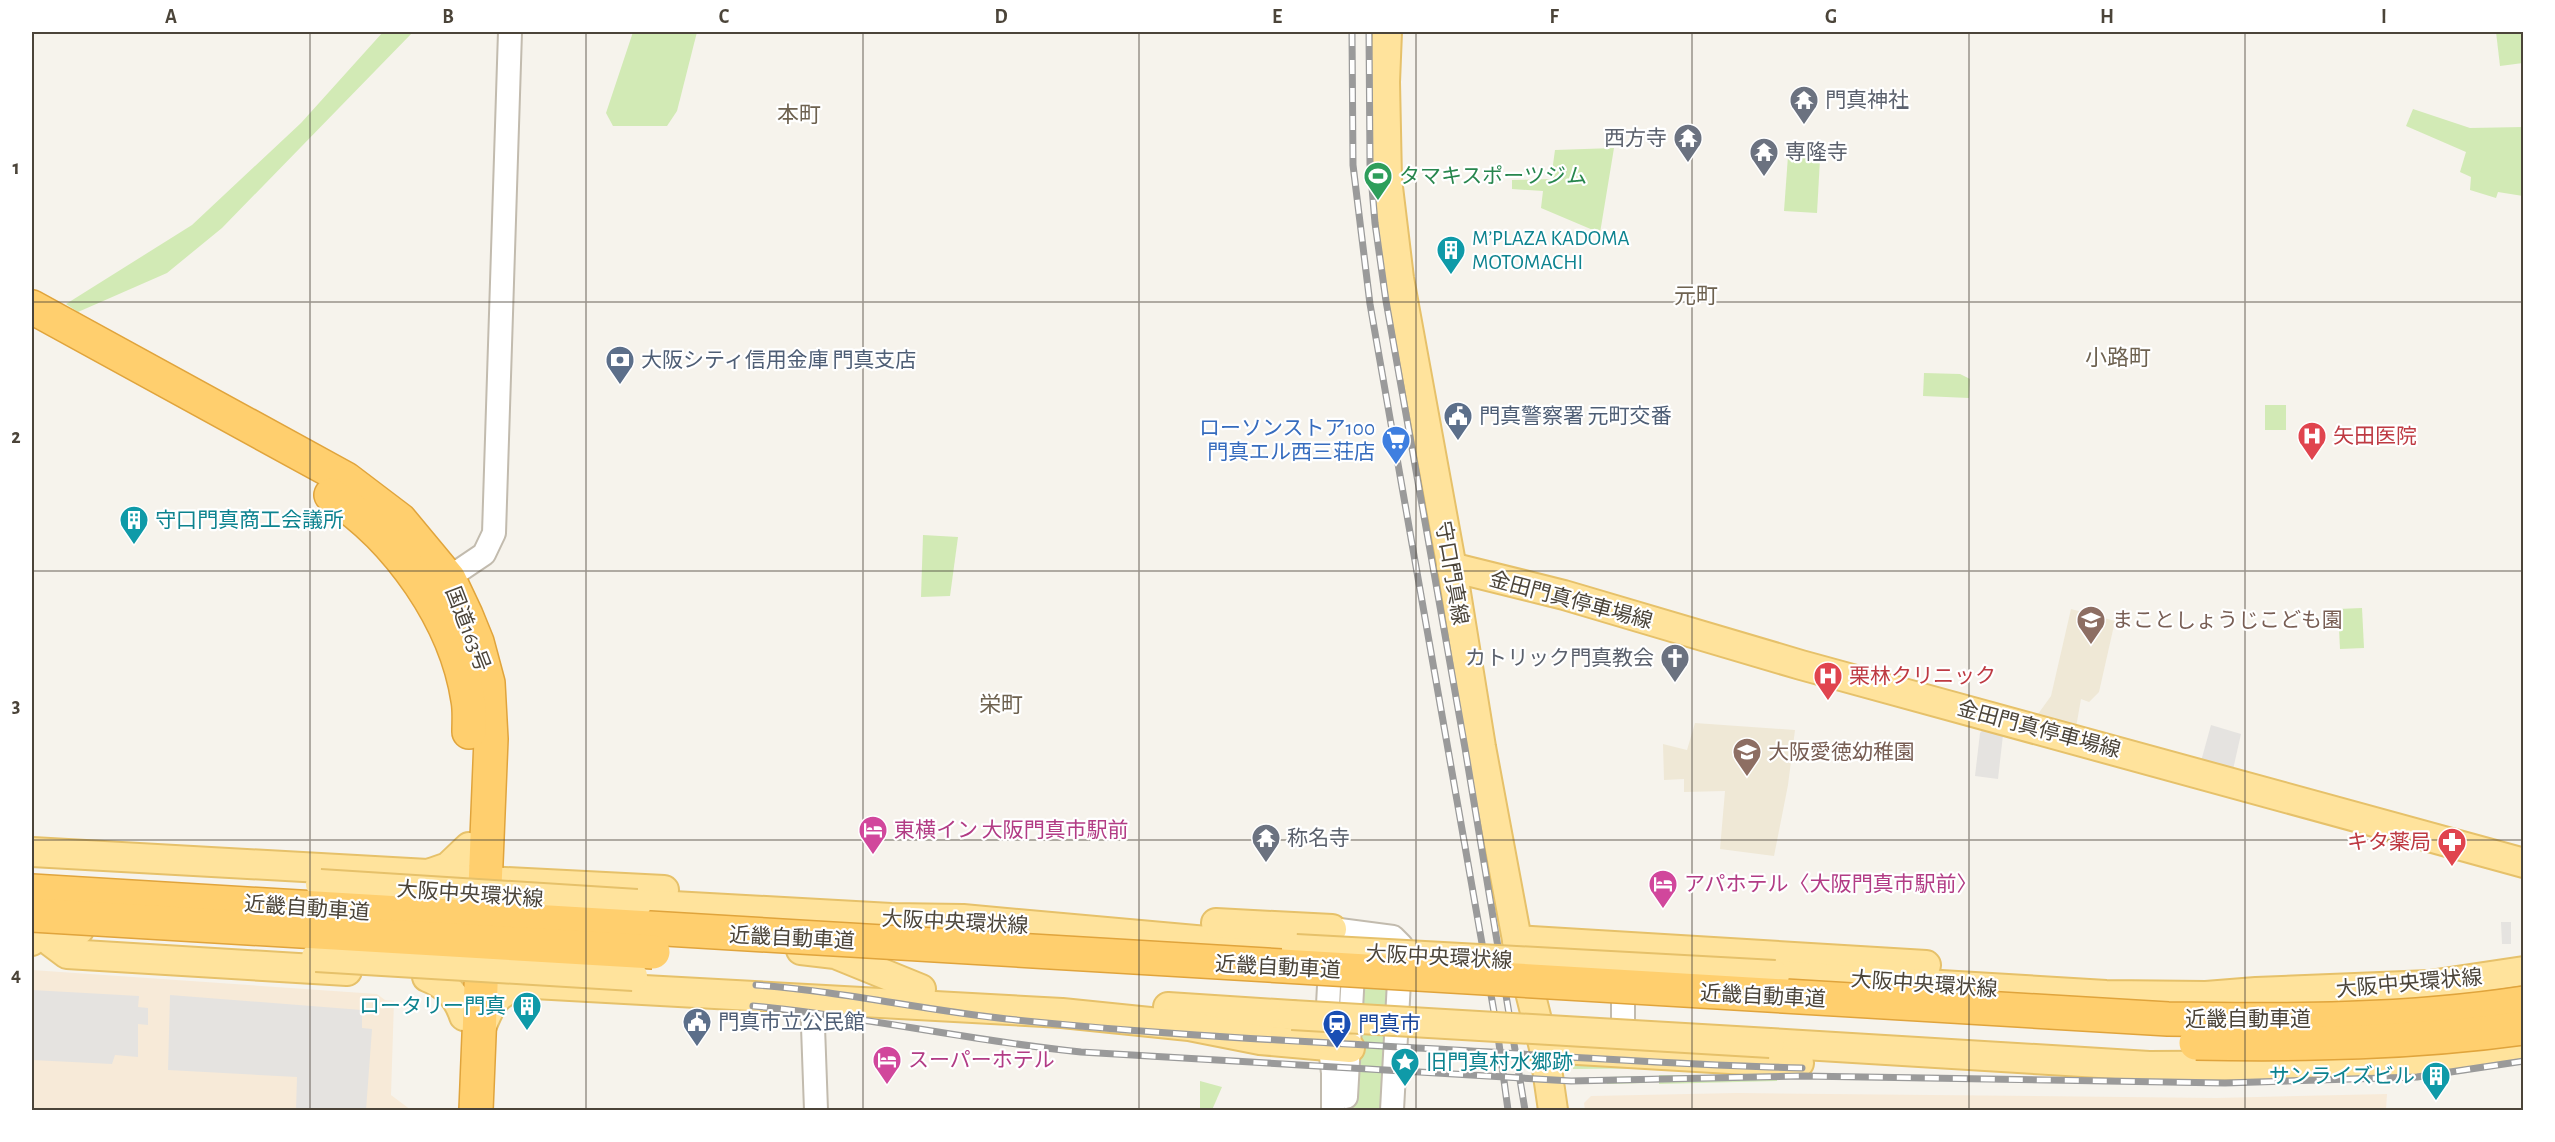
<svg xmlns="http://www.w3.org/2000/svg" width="2555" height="1142" viewBox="0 0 2555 1142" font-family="'Alegreya Sans','Noto Sans JP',sans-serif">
<rect width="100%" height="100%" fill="#f6f3ec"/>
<g fill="#f7ead8">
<polygon points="32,970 377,994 385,1000 394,1001 391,1095 411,1110 32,1110"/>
<polygon points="1737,1093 2216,1098 2387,1094 2386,1110 1585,1110 1584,1103 1591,1096"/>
</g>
<g fill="#efe8d6">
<polygon points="2071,609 2115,621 2099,692 2089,702 2081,699 2075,733 2033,721 2051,696"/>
<polygon points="1695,723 1795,730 1788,785 1774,856 1720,849 1725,791 1684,792 1684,779 1664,780 1663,744 1687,750"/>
</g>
<g fill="#d2eab5">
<polygon points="383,32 413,32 222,228 167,273 78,312 66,304 192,225 301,123"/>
<polygon points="633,32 697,32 677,111 667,126 613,126 606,113"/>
<polygon points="2496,32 2523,32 2523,63 2500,66"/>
<polygon points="2413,109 2470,128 2523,127 2523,196 2498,192 2496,198 2470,190 2471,177 2460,172 2466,152 2406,126"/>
<polygon points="1614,148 1600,233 1541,208 1543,191 1512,189 1512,180 1551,179 1555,150"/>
<polygon points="1788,156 1820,159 1817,213 1784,211"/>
<polygon points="1924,373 1960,374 1970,379 1969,398 1923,396"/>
<rect x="2265" y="405" width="21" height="25"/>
<polygon points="923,535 958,537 950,596 921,597"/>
<polygon points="2362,608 2364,648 2340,649 2338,609"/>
<polygon points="1362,946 1391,950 1380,1110 1350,1110"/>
<polygon points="1574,1057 1682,1068 1573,1069"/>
<polygon points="1659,1075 1777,1076 1777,1081 1659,1084"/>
<polygon points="1647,1076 1647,1083 1607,1084 1608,1077"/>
<polygon points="1200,1081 1222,1087 1212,1110 1200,1110"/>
</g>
<g fill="#e5e3e0">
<polygon points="1988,724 2004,726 1998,779 1975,776 1980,733"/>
<polygon points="2211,725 2241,734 2232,774 2200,765"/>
<polygon points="2501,922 2511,922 2511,944 2502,944"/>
<polygon points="32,990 139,996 138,1007 148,1008 148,1025 138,1024 138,1057 115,1055 112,1064 32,1060"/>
<polygon points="170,995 362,1010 362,1028 372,1029 366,1110 296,1110 297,1077 168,1070"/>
</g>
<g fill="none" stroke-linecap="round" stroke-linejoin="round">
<g stroke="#c2bbae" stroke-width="26">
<g id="minor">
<polyline points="438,585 484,554 494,533 510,32"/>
<polyline points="812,999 816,1110"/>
<polyline points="1623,1051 1623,973"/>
<polyline points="1346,1097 1354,956"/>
<polyline points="1333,1110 1333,1073 1327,1024 1332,929 1393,937 1401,945 1392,1110"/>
</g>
</g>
<g stroke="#e6c16a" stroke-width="32">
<g id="major">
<polyline points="1387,32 1385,82 1387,179 1399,278 1453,574 1481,747 1517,940 1544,1048 1553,1110"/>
<polyline points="1451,567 1564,595 1801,665 2524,863"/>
<polyline points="32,852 428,874 448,867 469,847"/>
<polyline points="467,880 664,890"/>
<polyline points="637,904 891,918 963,919 1296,949"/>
<polyline points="1216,923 1332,929"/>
<polyline points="1517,940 1926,965"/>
<polyline points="32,941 43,931 79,930"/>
<polyline points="51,942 67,954 347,971"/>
<polyline points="801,950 835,954 921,989"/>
<polyline points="1775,975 2106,995 2206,996 2256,992 2430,985 2524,971"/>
<path d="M427,977C446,984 458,997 464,1016"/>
<polyline points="1168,1007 1292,1015"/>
<path d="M480,1031C491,1001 499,986 534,984L1062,1013L1189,1026L1260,1040L1350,1048"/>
<polyline points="1770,1043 2149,1066 2359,1065 2426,1061 2524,1044"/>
<polyline points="1544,1048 1799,1063"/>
</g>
</g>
<g stroke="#e0a43c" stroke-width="36">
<g id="highway">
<polyline points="32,307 346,479 400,520 449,579 466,615 477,642 488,683 491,739 476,1110"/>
<path d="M331,495C398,538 456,621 468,700C470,710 469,721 469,732"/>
</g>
</g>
<use href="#minor" stroke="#fff" stroke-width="22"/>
<use href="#major" stroke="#ffe39c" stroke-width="28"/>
<use href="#highway" stroke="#ffcf6e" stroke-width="33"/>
<g stroke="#9a9a9a" stroke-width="7">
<g id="rail">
<polyline points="1352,32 1353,165 1370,304 1497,1029 1508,1110"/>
<polyline points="1369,32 1370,164 1375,223 1386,301 1465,748 1525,1110"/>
<path d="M756,985C841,991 923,1010 1007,1019C1150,1034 1295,1041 1438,1049C1559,1056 1681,1065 1802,1068"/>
<path d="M753,1006C863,1016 971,1041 1081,1052L1571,1081L1802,1076L2225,1083L2417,1077L2524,1061"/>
</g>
</g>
<use href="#rail" stroke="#fff" stroke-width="4.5" stroke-dasharray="14" stroke-linecap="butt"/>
<g stroke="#e6c16a" stroke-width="32" stroke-linecap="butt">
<g id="major-bridge">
<polyline points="320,884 637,904"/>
<polyline points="1296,949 1775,975"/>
<polyline points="316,957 633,976"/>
<polyline points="1292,1015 1770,1043"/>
</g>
</g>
<g stroke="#e0a43c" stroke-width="36" stroke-linecap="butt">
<g id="highway-bridge">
<path d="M32,891L2168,1019C2286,1021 2406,1021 2524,1003"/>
<polyline points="32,915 653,952"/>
<path d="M2196,1043C2305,1045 2415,1043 2524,1028"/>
</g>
</g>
<use href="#major-bridge" stroke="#ffe39c" stroke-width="28"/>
<use href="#highway-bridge" stroke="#ffcf6e" stroke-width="33"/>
</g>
<path fill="none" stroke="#4b4439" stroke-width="1.5" stroke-opacity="0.55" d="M310,32V1110M586,32V1110M863,32V1110M1139,32V1110M1416,32V1110M1692,32V1110M1969,32V1110M2245,32V1110M32,302H2524M32,571H2524M32,840H2524"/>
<defs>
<g id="temple-pin" transform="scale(1.5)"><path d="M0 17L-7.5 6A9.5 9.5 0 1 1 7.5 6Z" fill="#6b7280" stroke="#fff"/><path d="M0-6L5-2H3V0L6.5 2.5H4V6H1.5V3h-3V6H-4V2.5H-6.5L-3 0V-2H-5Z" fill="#fff"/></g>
<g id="stadium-pin" transform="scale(1.5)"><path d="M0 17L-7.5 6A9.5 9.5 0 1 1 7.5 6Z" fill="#2e9e5b" stroke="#fff"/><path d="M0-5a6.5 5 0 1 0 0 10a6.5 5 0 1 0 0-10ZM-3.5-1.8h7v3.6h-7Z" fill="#fff"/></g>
<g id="building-pin" transform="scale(1.5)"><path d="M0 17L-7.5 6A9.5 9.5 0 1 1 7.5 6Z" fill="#0f9aa8" stroke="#fff"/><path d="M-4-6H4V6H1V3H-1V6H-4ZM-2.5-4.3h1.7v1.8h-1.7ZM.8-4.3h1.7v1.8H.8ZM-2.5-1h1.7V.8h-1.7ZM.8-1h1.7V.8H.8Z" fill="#fff"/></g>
<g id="bank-pin" transform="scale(1.5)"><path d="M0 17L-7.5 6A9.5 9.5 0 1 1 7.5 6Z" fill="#5c6f8a" stroke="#fff"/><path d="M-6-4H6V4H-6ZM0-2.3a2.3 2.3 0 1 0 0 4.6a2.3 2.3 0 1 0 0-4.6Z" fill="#fff"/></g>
<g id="civic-pin" transform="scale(1.5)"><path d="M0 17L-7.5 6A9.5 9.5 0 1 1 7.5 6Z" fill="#5c6f8a" stroke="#fff"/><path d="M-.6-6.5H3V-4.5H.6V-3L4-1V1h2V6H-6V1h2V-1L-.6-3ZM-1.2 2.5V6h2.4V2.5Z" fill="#fff"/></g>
<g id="hospital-pin" transform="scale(1.5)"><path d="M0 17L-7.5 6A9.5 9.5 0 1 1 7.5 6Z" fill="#e0444e" stroke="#fff"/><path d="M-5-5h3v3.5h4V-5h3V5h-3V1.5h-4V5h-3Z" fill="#fff"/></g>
<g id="supermarket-pin" transform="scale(1.5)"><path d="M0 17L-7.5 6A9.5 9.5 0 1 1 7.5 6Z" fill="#3f7fe0" stroke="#fff"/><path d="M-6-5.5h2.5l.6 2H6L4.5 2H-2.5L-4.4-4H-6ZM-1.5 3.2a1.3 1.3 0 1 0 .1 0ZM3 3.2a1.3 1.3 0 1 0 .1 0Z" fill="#fff"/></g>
<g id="school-pin" transform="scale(1.5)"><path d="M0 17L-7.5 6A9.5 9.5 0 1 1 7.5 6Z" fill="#8d6e63" stroke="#fff"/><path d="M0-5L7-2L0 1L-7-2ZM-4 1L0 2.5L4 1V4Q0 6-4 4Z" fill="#fff"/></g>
<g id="church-pin" transform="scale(1.5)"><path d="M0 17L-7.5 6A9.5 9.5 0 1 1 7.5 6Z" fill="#6b7280" stroke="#fff"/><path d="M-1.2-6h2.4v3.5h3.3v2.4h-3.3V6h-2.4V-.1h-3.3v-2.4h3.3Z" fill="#fff"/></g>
<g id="hotel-pin" transform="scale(1.5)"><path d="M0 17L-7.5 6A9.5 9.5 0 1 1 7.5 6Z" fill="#d1479c" stroke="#fff"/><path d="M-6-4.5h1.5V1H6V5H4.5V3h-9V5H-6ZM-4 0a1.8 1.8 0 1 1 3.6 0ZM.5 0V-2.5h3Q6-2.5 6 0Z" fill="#fff"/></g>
<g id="pharmacy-pin" transform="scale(1.5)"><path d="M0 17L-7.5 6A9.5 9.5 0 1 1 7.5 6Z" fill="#e0444e" stroke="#fff"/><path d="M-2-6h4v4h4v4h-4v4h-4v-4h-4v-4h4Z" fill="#fff"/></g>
<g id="station-pin" transform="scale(1.5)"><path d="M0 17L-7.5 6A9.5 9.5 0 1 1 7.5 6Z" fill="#1a4fb4" stroke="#fff"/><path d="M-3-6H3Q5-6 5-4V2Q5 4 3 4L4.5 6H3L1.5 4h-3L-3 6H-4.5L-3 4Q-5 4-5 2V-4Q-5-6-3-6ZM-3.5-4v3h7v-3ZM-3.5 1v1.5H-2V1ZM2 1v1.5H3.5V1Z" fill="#fff"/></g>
<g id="sight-pin" transform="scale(1.5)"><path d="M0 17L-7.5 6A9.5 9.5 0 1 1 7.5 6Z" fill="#0f9aa8" stroke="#fff"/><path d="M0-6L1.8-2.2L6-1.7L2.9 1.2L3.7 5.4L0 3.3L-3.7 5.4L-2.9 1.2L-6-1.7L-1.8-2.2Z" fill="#fff"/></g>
</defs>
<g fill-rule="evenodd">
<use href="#temple-pin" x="1804" y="100"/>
<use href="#temple-pin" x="1688" y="138"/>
<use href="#temple-pin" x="1764" y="152"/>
<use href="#stadium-pin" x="1378" y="176"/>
<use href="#building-pin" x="1451" y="250"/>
<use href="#bank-pin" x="620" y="360"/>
<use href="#civic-pin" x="1458" y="416"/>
<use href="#hospital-pin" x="2312" y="436"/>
<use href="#supermarket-pin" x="1396" y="440"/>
<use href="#building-pin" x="134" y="520"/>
<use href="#school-pin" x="2091" y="620"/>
<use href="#church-pin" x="1675" y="658"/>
<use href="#hospital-pin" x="1828" y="676"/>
<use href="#school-pin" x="1747" y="752"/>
<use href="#hotel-pin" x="873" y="830"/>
<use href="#temple-pin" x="1266" y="838"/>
<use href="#pharmacy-pin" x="2452" y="842"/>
<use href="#hotel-pin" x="1663" y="884"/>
<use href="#building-pin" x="527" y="1006"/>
<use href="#civic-pin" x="697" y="1022"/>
<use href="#station-pin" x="1337" y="1024"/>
<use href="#hotel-pin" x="887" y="1060"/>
<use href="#sight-pin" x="1405" y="1062"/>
<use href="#building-pin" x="2436" y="1076"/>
</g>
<g text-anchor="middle" stroke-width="4.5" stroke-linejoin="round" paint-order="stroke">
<g font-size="21" fill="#5b616d" stroke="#fff" text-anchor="start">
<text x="1825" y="107">門真神社</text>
<text x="1667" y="145" text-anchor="end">西方寺</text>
<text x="1785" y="159">専隆寺</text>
<text x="1654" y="665" text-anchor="end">カトリック門真教会</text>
<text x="1287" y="845">称名寺</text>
</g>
<g font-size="21" fill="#27864d" stroke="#fff" text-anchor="start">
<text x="1399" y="183">タマキスポーツジム</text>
</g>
<g font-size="21" fill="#0d838f" stroke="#fff" text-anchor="start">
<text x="1472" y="245">M’PLAZA KADOMA<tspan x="1472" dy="24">MOTOMACHI</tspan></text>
<text x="155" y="527">守口門真商工会議所</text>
<text x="506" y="1013" text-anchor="end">ロータリー門真</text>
<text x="1426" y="1069">旧門真村水郷跡</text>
<text x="2415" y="1083" text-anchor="end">サンライズビル</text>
</g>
<g font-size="21" fill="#4e5e75" stroke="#fff" text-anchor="start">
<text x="641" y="367">大阪シティ信用金庫 門真支店</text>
<text x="1479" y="423">門真警察署 元町交番</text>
<text x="718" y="1029">門真市立公民館</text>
</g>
<g font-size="21" fill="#366cbe" stroke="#fff" text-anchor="end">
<text x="1375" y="435">ローソンストア100<tspan x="1375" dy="24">門真エル西三荘店</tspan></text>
</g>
<g font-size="21" fill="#be3a42" stroke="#fff" text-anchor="start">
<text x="2333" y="443">矢田医院</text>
<text x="1849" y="683">栗林クリニック</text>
<text x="2431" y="849" text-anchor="end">キタ薬局</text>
</g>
<g font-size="21" fill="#4b4439" stroke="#fff">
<text transform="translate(1452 573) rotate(80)" y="7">守口門真線</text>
<text transform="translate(1571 600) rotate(15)" y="7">金田門真停車場線</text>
<text transform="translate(468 629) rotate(69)" y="7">国道163号</text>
<text transform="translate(2039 729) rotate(15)" y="7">金田門真停車場線</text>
<text transform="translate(470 894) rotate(4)" y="7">大阪中央環状線</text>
<text transform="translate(307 908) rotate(4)" y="7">近畿自動車道</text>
<text transform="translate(955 922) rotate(3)" y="7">大阪中央環状線</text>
<text transform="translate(792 938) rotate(3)" y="7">近畿自動車道</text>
<text transform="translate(1439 957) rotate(3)" y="7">大阪中央環状線</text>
<text transform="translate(1278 967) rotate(3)" y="7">近畿自動車道</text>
<text transform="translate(2409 983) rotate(-5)" y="7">大阪中央環状線</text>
<text transform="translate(1924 984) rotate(4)" y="7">大阪中央環状線</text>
<text transform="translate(1763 996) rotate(3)" y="7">近畿自動車道</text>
<text x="2248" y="1026">近畿自動車道</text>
</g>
<g font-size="21" fill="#785e54" stroke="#fff" text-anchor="start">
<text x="2112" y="627">まことしょうじこども園</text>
<text x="1768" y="759">大阪愛徳幼稚園</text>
</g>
<g font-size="21" fill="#b23c85" stroke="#fff" text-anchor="start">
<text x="894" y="837">東横イン 大阪門真市駅前</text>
<text x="1684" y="891">アパホテル〈大阪門真市駅前〉</text>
<text x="908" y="1067">スーパーホテル</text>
</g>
<g font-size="21" fill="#164399" stroke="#fff" text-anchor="start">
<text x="1358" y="1031">門真市</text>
</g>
<g font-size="22" fill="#6e6250" stroke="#fff">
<text x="799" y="122">本町</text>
<text x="1696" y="303">元町</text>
<text x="2118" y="365">小路町</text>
<text x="1001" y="712">栄町</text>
</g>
</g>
<rect width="2555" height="1142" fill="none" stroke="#ffffff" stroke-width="66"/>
<rect x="33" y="33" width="2489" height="1076" fill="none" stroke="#4b4439" stroke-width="2"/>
<g font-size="20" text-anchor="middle" font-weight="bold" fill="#4b4439">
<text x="171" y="23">A</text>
<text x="448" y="23">B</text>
<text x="724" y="23">C</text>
<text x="1001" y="23">D</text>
<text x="1277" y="23">E</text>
<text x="1554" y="23">F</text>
<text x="1831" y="23">G</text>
<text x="2107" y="23">H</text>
<text x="2384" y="23">I</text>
<text x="16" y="174">1</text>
<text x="16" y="443">2</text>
<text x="16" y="712">3</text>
<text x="16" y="981">4</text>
</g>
</svg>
